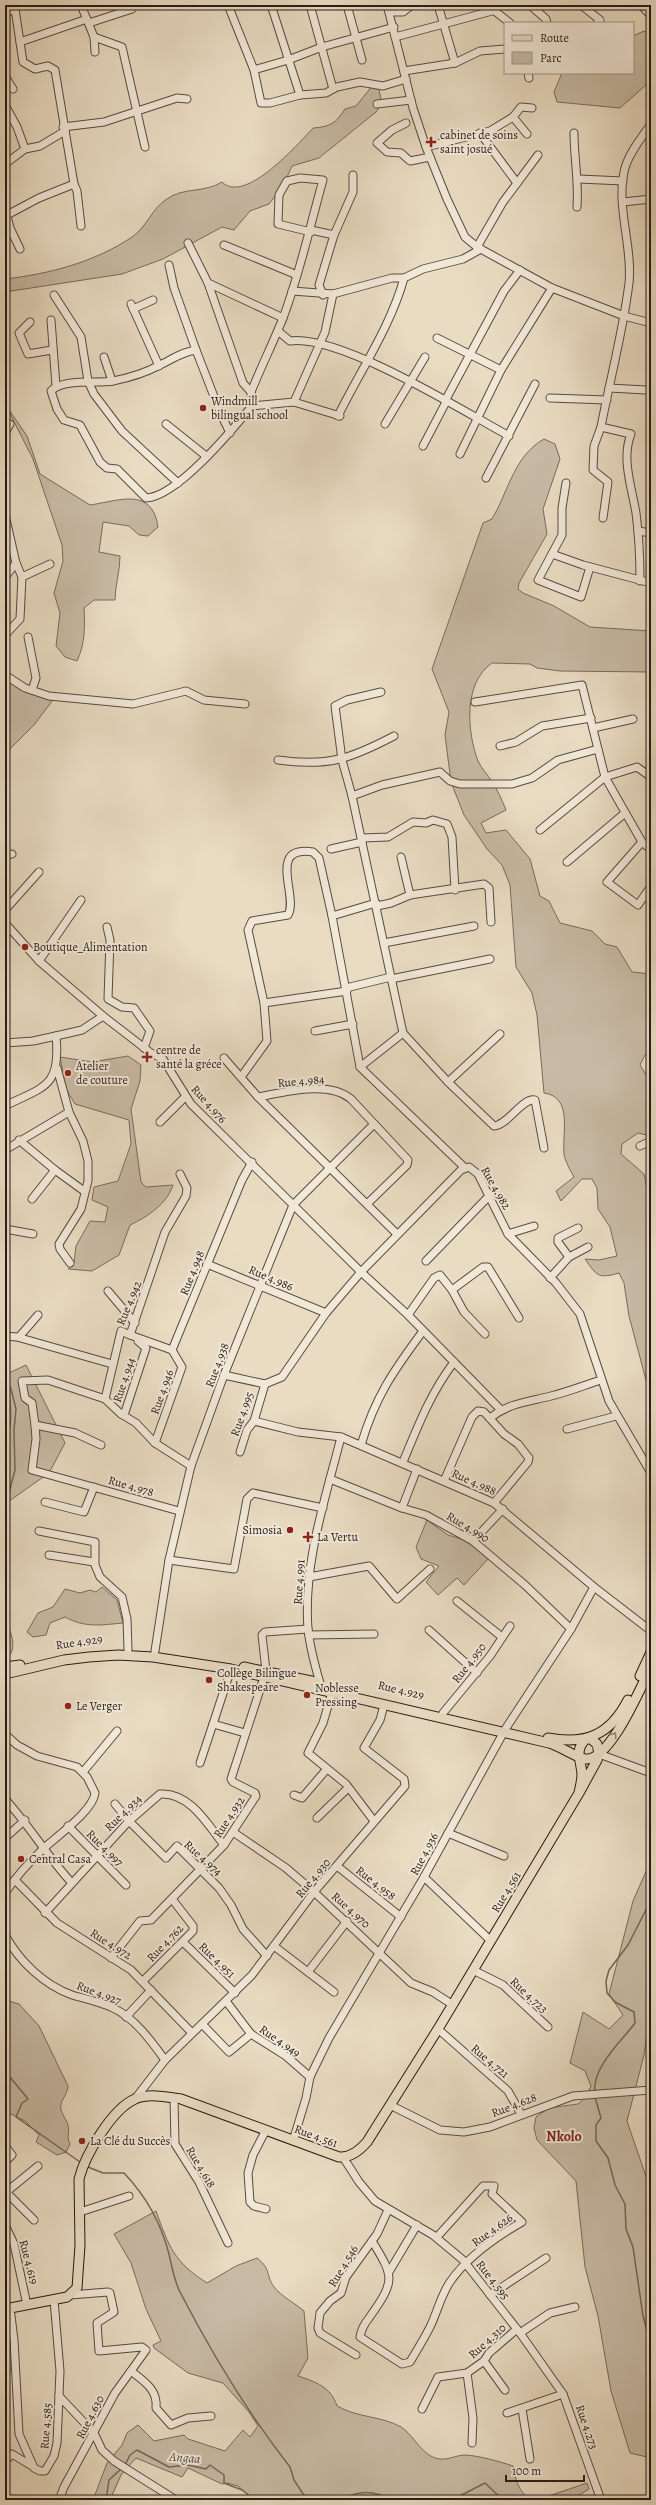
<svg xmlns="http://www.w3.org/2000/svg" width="656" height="2505" viewBox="0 0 656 2505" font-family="Alegreya,serif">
<rect width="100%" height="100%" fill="#e9dcc3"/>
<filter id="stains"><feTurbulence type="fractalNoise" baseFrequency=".005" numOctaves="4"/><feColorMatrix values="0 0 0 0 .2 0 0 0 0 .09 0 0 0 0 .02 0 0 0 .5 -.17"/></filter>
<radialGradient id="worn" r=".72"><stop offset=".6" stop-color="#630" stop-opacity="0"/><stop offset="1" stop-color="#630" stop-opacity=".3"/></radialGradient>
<g fill="#c8bba6" stroke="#786b5e">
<polygon points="644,31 651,35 651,74 646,85 620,108 557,102 554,92 562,73 633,73 633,36"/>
<path d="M373,85L378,86L382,103L376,112L319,158L292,166L283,186L269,204L250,211L234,230L222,227L163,259L122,274L5,292V279C49,274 95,262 132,237C147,227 152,208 167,199C183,187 205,193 222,182C245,205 298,144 313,128C330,127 336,123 345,109L356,106Z"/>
<path d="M5,404L27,436L40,474L90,505C118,501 152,486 158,527L148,536L139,535L129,526L103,522L99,552L120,556C120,572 115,585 115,600H94L84,608C85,627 85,644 77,661L65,657L56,646L60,613L54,593L63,561L62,545L33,459Z"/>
<path d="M544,439L555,444L560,459L543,509L547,534L519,583L518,589L523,593L554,606L590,627L651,631V672L560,671L537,668L530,664L492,663C463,683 467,732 478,761C481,768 488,775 492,782C498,791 502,800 506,810L481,823L486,833L506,830L530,859L540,896L549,901L560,923L592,931L605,944L617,947L632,972L651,974V1052L645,1055L640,1065L651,1083V1136L638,1133L622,1144L621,1154L644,1174L651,1206V1399L629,1316L624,1283L619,1273C598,1279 597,1276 585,1259L599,1260L617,1256L610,1227L598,1209L597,1188L592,1179H582L561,1201L556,1191L574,1177C570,1170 565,1161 564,1154C562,1132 573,1097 544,1093L537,1015L532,993L516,967L510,885L502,865L487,849L464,815L451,782L445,735L449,712L432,669L483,523L492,519C509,490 514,456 544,439Z"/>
<polygon points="5,675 25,688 55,697 34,725 5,754"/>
<path d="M128,1056L141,1065L140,1081L131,1109L141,1182L146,1187L173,1185C167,1204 147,1217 130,1225L119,1255L92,1271L68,1269L74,1263L76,1246L90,1221L105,1222L108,1207L92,1200L94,1187L118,1181L131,1144L129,1120L75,1104L66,1089L60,1057L92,1062Z"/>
<path d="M26,1365L65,1443L49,1473L5,1504V1436C17,1427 7,1387 7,1374Z"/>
<polygon points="427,1520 448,1535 468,1541 489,1558 464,1585 457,1578 438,1595 426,1582 439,1566 421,1559 416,1547"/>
<path d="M102,1587L117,1600L123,1623C101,1625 85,1628 65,1617L50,1623L46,1635L33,1637L27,1632L38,1613L53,1607L65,1589L80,1593L90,1590L96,1592Z"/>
<path d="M5,1621C11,1630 17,1647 9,1656H5Z"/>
<polygon points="651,1860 651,2004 644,2055 627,2121 651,2191 651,2458 630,2453 611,2391 598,2316 585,2267 576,2181 537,2140 534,2128 536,2117 549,2108 578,2104 585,2098 591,2086 585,2071 570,2063 583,2012 609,2029 623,2015 609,1994 633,1901"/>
<path d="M9,2001L19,2004L39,2026L68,2086C67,2095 63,2097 61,2104C59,2112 66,2118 68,2125C70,2132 66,2137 70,2144L66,2152L57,2155L36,2142L39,2135L25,2121L5,2111V2002Z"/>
<path d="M156,2211C169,2247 174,2262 207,2283L236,2266L257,2258C272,2270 265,2274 274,2287C281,2296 296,2304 304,2311L308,2358L298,2376C316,2382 331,2387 337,2406C358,2418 382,2416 401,2427C415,2436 422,2457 440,2459C448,2460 457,2455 465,2455C480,2456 498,2461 513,2466C516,2480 519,2497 536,2500H254L238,2486L227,2483L222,2484L188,2468L182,2477L136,2458L121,2475L110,2500H93L107,2463L122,2445L127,2433L138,2425L154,2441L184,2435L188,2439L225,2451L243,2430L250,2437L258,2426L249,2412L223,2383L188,2373L154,2348L153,2345L161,2341L146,2309L131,2263L114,2234Z"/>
<polygon points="587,2483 589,2489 571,2500 537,2500"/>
</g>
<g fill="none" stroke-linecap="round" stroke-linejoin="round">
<g stroke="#74675a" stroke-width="1.5">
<polyline points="5,1380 11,1389 16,1409 14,1430 15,1470 5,1508"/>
<polyline points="5,2071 28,2099 22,2103 16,2117 80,2162"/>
<path d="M595,2093C591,2068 622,2041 635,2023L634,2012L615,2002L607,1993L606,1981L609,1970L628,1945L651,1900"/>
<polyline points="595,2097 601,2118 596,2125 596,2141 608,2158 615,2185 625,2204 626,2229 633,2247 643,2316 651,2346"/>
<path d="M88,2167L103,2173H124C146,2196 161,2223 169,2254C172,2267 174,2280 180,2292C212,2354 247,2412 290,2467L294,2480L307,2500"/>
<polyline points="5,2370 13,2369"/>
<polyline points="125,2465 130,2455 137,2450 169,2467 188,2465 206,2469 210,2465 224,2475 224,2483 242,2490 255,2500"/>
<polyline points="106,2500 109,2480 121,2469"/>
<path d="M342,2500C357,2490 376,2490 390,2500"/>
<polyline points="452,2500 485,2483 503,2500"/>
</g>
<g stroke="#584b41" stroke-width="9">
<g id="minor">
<polyline points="81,5 94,37 95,52"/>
<polyline points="228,5 254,70 261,103 270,103 300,95 326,93 337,87 360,82 383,86 406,79"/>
<polyline points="271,5 300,95"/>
<polyline points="310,5 333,89"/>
<polyline points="347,5 362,60"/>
<polyline points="387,5 413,108 426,147 447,199 465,237 477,247 552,288 624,316 651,323"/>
<polyline points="438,5 455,63"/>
<polyline points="487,5 510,23"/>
<polyline points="530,5 546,19 547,23"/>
<polyline points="581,5 600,20 597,23"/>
<polyline points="641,5 651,16"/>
<polyline points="390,12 403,12 412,5"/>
<polyline points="5,14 20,5"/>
<polyline points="89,23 132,9"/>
<polyline points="94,37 122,47 145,147"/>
<polyline points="395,37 492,11"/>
<polyline points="20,42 87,19"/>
<polyline points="254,70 288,60 322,47 394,27"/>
<polyline points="404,71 455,63 480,51 505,49"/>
<polyline points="528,73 529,78"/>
<polyline points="5,76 13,89"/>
<polyline points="377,104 411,100"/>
<polyline points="5,105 17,127 25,149"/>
<polyline points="513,117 527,134"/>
<polyline points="406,123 392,130 377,143 387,152 401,153 410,161 430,157"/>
<polyline points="63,127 104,122 177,98 187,99"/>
<polyline points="480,133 517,183"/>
<path d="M574,133C574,158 579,182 577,207"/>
<polyline points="426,147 490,131 513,117 521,107 532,108"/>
<polyline points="5,164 25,149 40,146 65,131"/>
<polyline points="579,179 623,181"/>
<polyline points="74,184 77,191 81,226"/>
<polyline points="623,202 651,199"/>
<polyline points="5,208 10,228 20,249"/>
<polyline points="5,216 39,198 74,184 55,70 48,66 35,69 23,62 15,9"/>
<polyline points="311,230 334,235"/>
<polyline points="188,243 208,283 243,383 251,392 252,406"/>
<polyline points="224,245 297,275"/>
<polyline points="477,247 503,202 538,155"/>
<polyline points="169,265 174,288 196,350"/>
<polyline points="208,283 283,318"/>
<polyline points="292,291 333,294 392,278 404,278 423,269 463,259 481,249"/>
<polyline points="54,295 81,337 88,381 94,394 122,431 178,483"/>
<polyline points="323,295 319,285 334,235 353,192 353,175"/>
<polyline points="131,304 159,366"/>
<polyline points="133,309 153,300"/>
<polyline points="51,320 56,386"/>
<polyline points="30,322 19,333 28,354 52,350"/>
<path d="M278,331L290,341C340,334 463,411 509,436"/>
<polyline points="437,338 501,370"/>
<polyline points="104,357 112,381"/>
<polyline points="609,388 646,390"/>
<path d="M251,392C261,367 273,343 283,318C300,273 310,226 323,180L300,178L287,181L279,195L278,224L311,232"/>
<polyline points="550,398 607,400"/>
<polyline points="445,401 504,291 520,270"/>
<polyline points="294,402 325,332 333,294"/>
<path d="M338,416C360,371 391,326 404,278"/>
<polyline points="166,424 206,456"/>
<polyline points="385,424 425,357"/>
<polyline points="601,427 594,446 593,470 608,482 603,518"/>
<polyline points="5,433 10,424"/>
<path d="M230,433L220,412L196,350C181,352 173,359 160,365C147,372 128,378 113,381C97,384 63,378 51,391L57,409L64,420L80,425L100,462L107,468L117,469L146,498C177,497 233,429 252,406L294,402L340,416"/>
<polyline points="423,446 446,402"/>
<polyline points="460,454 501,370 552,288"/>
<polyline points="486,478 535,384"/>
<polyline points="566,483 562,508 562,535 538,580 581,597 590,567"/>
<polyline points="5,515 16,563 22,577 50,564"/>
<polyline points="638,531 651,533"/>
<polyline points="552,554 583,565 651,583"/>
<polyline points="5,577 16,563"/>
<path d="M640,581C640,559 639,536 636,513C632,488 621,459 631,434L601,427C610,379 623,332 629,283C633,246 615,205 625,168C629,153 642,137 651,124"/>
<polyline points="5,635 20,619 22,577"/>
<polyline points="28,637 36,678 32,690"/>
<polyline points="5,675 25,688 49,696 133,704 186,691 204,700 245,704"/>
<polyline points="475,702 582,685 605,777 642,842 651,850"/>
<polyline points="593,728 633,719"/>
<polyline points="500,746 516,742 542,726 591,718"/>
<path d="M278,760C328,767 350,759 394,736"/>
<polyline points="352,796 342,760 335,706 347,700 381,692"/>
<polyline points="540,830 605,777 637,767 651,777"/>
<polyline points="362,838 388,837 413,822 426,823 433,820 447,824 452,837 455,890"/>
<polyline points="642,842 607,882 638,905 651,886"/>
<polyline points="331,849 362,842"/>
<polyline points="5,856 12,854"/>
<polyline points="401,857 410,895"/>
<polyline points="567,862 625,813"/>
<polyline points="376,903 332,916 360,1067 464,1167"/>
<polyline points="377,906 391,903 410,895 484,884 489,888 491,922"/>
<polyline points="5,910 39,872"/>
<polyline points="5,923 39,961 103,1016 151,1053 163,1059 191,1104 361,1272 408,1315 500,1409"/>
<polyline points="107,927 110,940 108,999 122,1007 134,1008 150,1031 144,1048"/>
<polyline points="384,943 474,926"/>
<polyline points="39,961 81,900"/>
<polyline points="391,979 490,959"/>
<polyline points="346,988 391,977"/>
<polyline points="264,1003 347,991"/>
<polyline points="315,1031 353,1024"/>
<polyline points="5,1043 33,1041 56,1036"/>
<polyline points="224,1058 258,1097"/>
<polyline points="360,1067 403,1033"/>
<polyline points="57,1068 69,1112 83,1141 88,1161 88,1181 81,1209 59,1244 60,1249 70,1263"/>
<path d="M241,1077L267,1041L264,1003L248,930L252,921L288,915C299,896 266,845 313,852L319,858L332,916"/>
<polyline points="448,1082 500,1034"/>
<path d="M5,1106C45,1086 61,1087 56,1036L82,1030L103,1016"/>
<polyline points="160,1122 185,1097"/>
<polyline points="19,1140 55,1170 84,1191"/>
<polyline points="640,1146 651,1141"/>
<path d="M544,1148L535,1100C523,1097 508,1125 494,1126L448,1082L403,1033L352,796L382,785L440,772L450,781L460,784H512L532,778L558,760L598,749"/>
<polyline points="5,1150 69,1112"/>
<polyline points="180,1174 187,1188 186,1196 165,1232 130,1335 121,1331 105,1399 121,1414 136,1423 155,1443 191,1466"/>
<polyline points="32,1199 55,1170"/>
<path d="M367,1204L407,1165L408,1160L351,1099C329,1080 285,1092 258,1097L397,1234"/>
<polyline points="5,1229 33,1234"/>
<polyline points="508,1234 534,1226"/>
<polyline points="569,1257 558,1242 558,1238 578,1228"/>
<polyline points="426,1261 490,1195"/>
<polyline points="207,1264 326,1313"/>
<polyline points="550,1278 569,1257 588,1247"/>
<polyline points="452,1290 483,1267 488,1267 519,1318"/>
<polyline points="108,1291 135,1323"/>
<polyline points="408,1315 434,1278 440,1275 452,1290 464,1312 485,1334"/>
<polyline points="130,1335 172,1350 242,1180 252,1162"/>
<polyline points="5,1336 17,1337 112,1364"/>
<polyline points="19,1337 38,1315"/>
<polyline points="224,1375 265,1384 282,1377 326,1313 361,1272 461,1170 469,1167 478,1174 508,1234 556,1283 580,1314 609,1401 651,1473"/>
<polyline points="121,1414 125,1412 146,1348 138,1341"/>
<path d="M490,1418C509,1403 527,1402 551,1396C568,1392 585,1385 601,1380"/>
<polyline points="254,1421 298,1432 341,1437 494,1503 594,1587 651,1631"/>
<polyline points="35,1425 36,1439 32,1470 179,1511"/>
<polyline points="567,1429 616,1416"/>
<polyline points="155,1443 182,1367 172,1350"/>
<polyline points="101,1445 75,1433 35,1425 32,1403 25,1398 22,1381 48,1380 105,1399"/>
<path d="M361,1445C375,1397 394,1370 423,1331"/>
<polyline points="240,1452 247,1430 254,1421 265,1384"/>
<path d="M403,1462C418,1426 430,1394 454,1362"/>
<polyline points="330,1479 402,1508 426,1515 473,1541 525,1585 571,1629"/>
<polyline points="444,1481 472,1417 478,1411 484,1412 504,1434 518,1444 529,1458 528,1462 494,1503"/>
<polyline points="45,1502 84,1512 94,1487"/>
<polyline points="402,1508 417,1469"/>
<polyline points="39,1531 95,1542 95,1565 100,1577 122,1597 127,1619 128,1650"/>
<polyline points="473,1541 503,1509"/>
<polyline points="49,1555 94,1562"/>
<polyline points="169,1560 234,1569 247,1499 253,1493 323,1508"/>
<polyline points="309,1577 369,1566 397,1599 430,1569"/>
<polyline points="457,1601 502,1637"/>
<polyline points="429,1630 477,1673"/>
<polyline points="309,1635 374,1634"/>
<polyline points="155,1651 169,1560 191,1466 224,1375 293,1205 374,1124"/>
<path d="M320,1683C315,1666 310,1648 308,1629C303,1564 325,1500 341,1437"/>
<polyline points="332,1692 323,1723 308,1753 346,1784 374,1821"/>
<polyline points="443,1713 490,1656 510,1626"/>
<polyline points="213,1724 231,1669"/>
<path d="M5,1734L17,1745L37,1756L77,1767L87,1777L95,1793C93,1811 57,1836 43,1849C29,1862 16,1877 5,1893"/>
<polyline points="599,1754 651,1773"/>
<polyline points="200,1763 213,1724 245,1733"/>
<polyline points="83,1772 117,1731"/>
<polyline points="294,1795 302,1798 326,1770"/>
<path d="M5,1799C29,1825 47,1856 71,1882"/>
<polyline points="115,1804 129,1821 166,1858 177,1846 219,1888 231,1905 243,1929 267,1956"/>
<polyline points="317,1818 348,1788"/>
<polyline points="68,1826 126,1885"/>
<polyline points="233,1832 286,1868 314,1892 411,1983 433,1992 453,2005"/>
<polyline points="448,1833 504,1856"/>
<polyline points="5,1838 25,1820"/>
<polyline points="337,1866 401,1917"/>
<polyline points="424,1877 491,1941"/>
<polyline points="15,1880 57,1923 131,1970 191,2032"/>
<path d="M45,1913L129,1821L160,1794C190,1792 208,1825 224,1845"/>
<path d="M5,1935C19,1961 44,1985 72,1995C86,1999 100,2002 113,2008C135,2018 151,2041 165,2060L135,2099"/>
<polyline points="183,1942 235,1993"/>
<polyline points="274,1946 334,1992"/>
<polyline points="111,1958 140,1921 151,1920 224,1845 256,1796 255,1793 233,1782 231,1779 266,1671 262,1635 265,1632 308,1629"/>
<polyline points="473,1970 503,1985 548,2027"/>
<polyline points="308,1972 347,1921"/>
<polyline points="143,1981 193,1931 193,1926 172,1899"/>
<polyline points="226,2001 251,2034 286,2056 310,2077"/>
<polyline points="126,2017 151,1990"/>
<polyline points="202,2024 229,2052 251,2034"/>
<polyline points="438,2029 508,2091 521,2114"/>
<polyline points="165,2060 252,1975 314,1892 405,1786 404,1779 364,1748 380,1720 384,1705"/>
<polyline points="174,2098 175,2144 199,2182 228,2243"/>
<polyline points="390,2105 440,2130 464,2132 490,2127 573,2096 651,2090"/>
<polyline points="293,2141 306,2098 310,2077 329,2038 424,1877 506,1728 571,1629 594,1587"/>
<polyline points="5,2146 12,2155 5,2162"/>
<polyline points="343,2157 359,2182 375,2201 433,2235 463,2260 520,2333 563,2394 601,2500"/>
<polyline points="6,2192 34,2220"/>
<polyline points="5,2193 38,2166"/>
<polyline points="266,2209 254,2206 250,2202 248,2173 253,2155 266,2130"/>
<polyline points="80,2212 129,2196"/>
<polyline points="5,2225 14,2244 27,2305"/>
<path d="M372,2241C395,2278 395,2281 369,2318C365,2323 361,2330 360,2337L402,2364L410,2362C417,2350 424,2339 430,2327C437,2313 441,2295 450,2282C467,2257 496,2237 522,2222L492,2194L494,2186H483L437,2237"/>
<polyline points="389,2272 417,2225"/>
<polyline points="490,2295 546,2258"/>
<polyline points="10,2308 14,2340 19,2434 34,2468 40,2471 45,2471 54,2456 57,2443 60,2371 54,2300"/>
<polyline points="520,2333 550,2313 575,2307"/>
<polyline points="356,2355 320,2333 318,2328 320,2313 330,2301 341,2293 346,2277 377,2234 388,2210"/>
<polyline points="484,2361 505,2390"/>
<path d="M131,2371C145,2382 158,2390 156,2408L171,2425L188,2418L211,2416"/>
<polyline points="467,2373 473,2418 472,2443"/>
<polyline points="59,2396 94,2433 102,2450 114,2461 176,2500"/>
<polyline points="422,2409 438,2377 467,2373 484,2361 489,2353 517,2329"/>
<polyline points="522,2409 530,2459"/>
<polyline points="507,2413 563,2394"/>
<polyline points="5,2461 12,2454 32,2466"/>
<polyline points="5,2495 10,2500"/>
<polyline points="59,2500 64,2487 115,2393 146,2350 142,2347 99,2351 97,2323 114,2312 110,2293 108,2292 70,2295"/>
</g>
</g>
<g stroke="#271b16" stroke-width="11">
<g id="major">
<polyline points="5,1667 20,1665"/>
<polyline points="244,1667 316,1682"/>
<path d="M5,1674L64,1660L89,1657L118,1655L153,1657L231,1669L549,1743C560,1746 577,1758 585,1759C610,1762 641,1686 651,1667"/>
<polyline points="640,1676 651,1652"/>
<path d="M548,1738C586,1745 610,1735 628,1700"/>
<path d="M5,2309L67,2297L77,2288L80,2245L79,2179C85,2155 112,2109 135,2099C148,2093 168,2097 181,2099L339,2157C351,2158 360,2150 367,2142L438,2029L579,1793L597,1760L599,1754L597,1744L591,1739H586C574,1750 581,1760 582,1774C582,1781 580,1787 579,1793"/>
</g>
</g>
<use href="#minor" stroke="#f1e8d8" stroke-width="7"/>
<use href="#major" stroke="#e9dcc3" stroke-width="9"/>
</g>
<defs><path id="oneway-chevron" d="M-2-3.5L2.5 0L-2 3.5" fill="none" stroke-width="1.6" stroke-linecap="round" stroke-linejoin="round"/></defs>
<use stroke="#928575" href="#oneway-chevron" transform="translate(614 1735) rotate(-56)"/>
<g fill="#8f2418" stroke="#f1e8d8" stroke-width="1.5">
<path d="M429 136h4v4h4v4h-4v4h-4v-4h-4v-4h4z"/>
<circle cx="203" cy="408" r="4"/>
<circle cx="25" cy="947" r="4"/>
<path d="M145 1051h4v4h4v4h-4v4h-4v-4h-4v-4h4z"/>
<circle cx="68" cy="1073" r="4"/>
<circle cx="290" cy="1530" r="4"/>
<path d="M306 1531h4v4h4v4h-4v4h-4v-4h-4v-4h4z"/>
<circle cx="209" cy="1680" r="4"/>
<circle cx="307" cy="1695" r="4"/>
<circle cx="68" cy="1706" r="4"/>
<circle cx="21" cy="1859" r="4"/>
<circle cx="82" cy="2141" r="4"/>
</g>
<g text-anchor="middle" stroke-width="4" stroke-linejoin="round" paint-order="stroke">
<g font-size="12" fill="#271b16" stroke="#f1e8d8" text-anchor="start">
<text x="440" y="139">cabinet de soins<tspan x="440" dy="14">saint josué</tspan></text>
<text x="211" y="405">Windmill<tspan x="211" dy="14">bilingual school</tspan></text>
<text x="33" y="951">Boutique_Alimentation</text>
<text x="156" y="1054">centre de<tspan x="156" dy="14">santé la gréce</tspan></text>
<text x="76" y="1070">Atelier<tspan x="76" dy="14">de couture</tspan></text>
<text x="282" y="1534" text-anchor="end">Simosia</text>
<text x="317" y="1541">La Vertu</text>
<text x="217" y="1677">Collège Bilingue<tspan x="217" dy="14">Shakespeare</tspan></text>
<text x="315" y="1692">Noblesse<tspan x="315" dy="14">Pressing</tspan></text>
<text x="76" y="1710">Le Verger</text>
<text x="29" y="1863">Central Casa</text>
<text x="90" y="2145">La Clé du Succès</text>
</g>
<g font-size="12" fill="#271b16" stroke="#f1e8d8">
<text transform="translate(301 1081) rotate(-5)" y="4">Rue 4.984</text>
<text transform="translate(209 1104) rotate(48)" y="4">Rue 4.976</text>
<text transform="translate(496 1188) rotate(60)" y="4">Rue 4.982</text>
<text transform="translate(192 1273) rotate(-68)" y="4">Rue 4.948</text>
<text transform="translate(271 1278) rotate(23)" y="4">Rue 4.986</text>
<text transform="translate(129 1303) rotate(-67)" y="4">Rue 4.942</text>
<text transform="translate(217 1365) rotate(-69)" y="4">Rue 4.938</text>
<text transform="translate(124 1380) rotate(-71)" y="4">Rue 4.944</text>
<text transform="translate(162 1392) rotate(-70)" y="4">Rue 4.946</text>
<text transform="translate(242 1414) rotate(-70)" y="4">Rue 4.995</text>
<text transform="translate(474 1482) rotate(24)" y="4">Rue 4.988</text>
<text transform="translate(131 1486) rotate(16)" y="4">Rue 4.978</text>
<text transform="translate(468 1527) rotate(31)" y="4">Rue 4.990</text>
<text transform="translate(299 1582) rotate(-86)" y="4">Rue 4.991</text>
<text transform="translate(79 1642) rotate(-8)" y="4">Rue 4.929</text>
<text transform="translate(469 1663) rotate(-52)" y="4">Rue 4.950</text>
<text transform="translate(401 1690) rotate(13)" y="4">Rue 4.929</text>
<text transform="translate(123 1813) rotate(-44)" y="4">Rue 4.934</text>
<text transform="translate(229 1817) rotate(-57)" y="4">Rue 4.932</text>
<text transform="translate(105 1848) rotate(45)" y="4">Rue 4.997</text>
<text transform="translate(424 1854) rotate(-62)" y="4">Rue 4.936</text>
<text transform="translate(203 1858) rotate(42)" y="4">Rue 4.974</text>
<text transform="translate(313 1878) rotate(-50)" y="4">Rue 4.930</text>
<text transform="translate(376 1883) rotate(38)" y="4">Rue 4.958</text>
<text transform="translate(506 1892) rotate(-59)" y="4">Rue 4.561</text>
<text transform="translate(351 1910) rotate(42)" y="4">Rue 4.970</text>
<text transform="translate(165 1943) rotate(-46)" y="4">Rue 4.762</text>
<text transform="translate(111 1944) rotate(32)" y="4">Rue 4.972</text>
<text transform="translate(217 1960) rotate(44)" y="4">Rue 4.951</text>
<text transform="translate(99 1993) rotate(21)" y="4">Rue 4.927</text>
<text transform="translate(529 1995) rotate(43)" y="4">Rue 4.723</text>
<text transform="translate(280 2041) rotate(35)" y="4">Rue 4.949</text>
<text transform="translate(490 2061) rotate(40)" y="4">Rue 4.721</text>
<text transform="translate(514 2105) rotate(-21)" y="4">Rue 4.628</text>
<text transform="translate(316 2136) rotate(20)" y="4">Rue 4.561</text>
<text transform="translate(201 2167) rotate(59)" y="4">Rue 4.618</text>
<text transform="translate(492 2230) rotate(-36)" y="4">Rue 4.626</text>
<text transform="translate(29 2262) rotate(75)" y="4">Rue 4.619</text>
<text transform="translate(343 2266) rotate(-59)" y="4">Rue 4.546</text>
<text transform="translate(493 2280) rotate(52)" y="4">Rue 4.595</text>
<text transform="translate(487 2341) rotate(-42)" y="4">Rue 4.310</text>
<text transform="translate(90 2417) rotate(-63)" y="4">Rue 4.630</text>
<text transform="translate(46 2426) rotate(-86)" y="4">Rue 4.585</text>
<text transform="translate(587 2427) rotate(71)" y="4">Rue 4.273</text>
</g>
<g font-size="13" font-style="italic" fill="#5a4e44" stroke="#f1e8d8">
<text transform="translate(185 2457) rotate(5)" y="5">Angaa</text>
</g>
<g font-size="14" font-weight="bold" fill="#7a1f14" stroke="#f1e8d8">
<text x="564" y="2141">Nkolo</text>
</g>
</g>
<rect width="656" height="2505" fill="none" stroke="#e9dcc3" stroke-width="20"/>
<rect x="6" y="6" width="644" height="2493" fill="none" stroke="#271b16" stroke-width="2"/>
<rect x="10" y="10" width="636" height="2485" fill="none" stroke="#271b16"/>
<rect x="504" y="22" width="130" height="52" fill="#f1e8d8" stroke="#a0968a"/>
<rect x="512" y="35" width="20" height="6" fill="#e9dcc3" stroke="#a0968a"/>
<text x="540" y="42" font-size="12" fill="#271b16">Route</text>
<rect x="512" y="52" width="20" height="12" fill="#c8bba6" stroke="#a0968a"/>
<text x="540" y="62" font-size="12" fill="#271b16">Parc</text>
<path d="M506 2475v6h78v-6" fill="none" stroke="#271b16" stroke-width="2"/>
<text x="512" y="2475" font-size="12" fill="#271b16" stroke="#f1e8d8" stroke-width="3" paint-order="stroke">100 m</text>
<rect width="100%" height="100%" filter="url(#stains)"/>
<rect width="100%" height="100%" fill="url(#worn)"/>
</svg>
